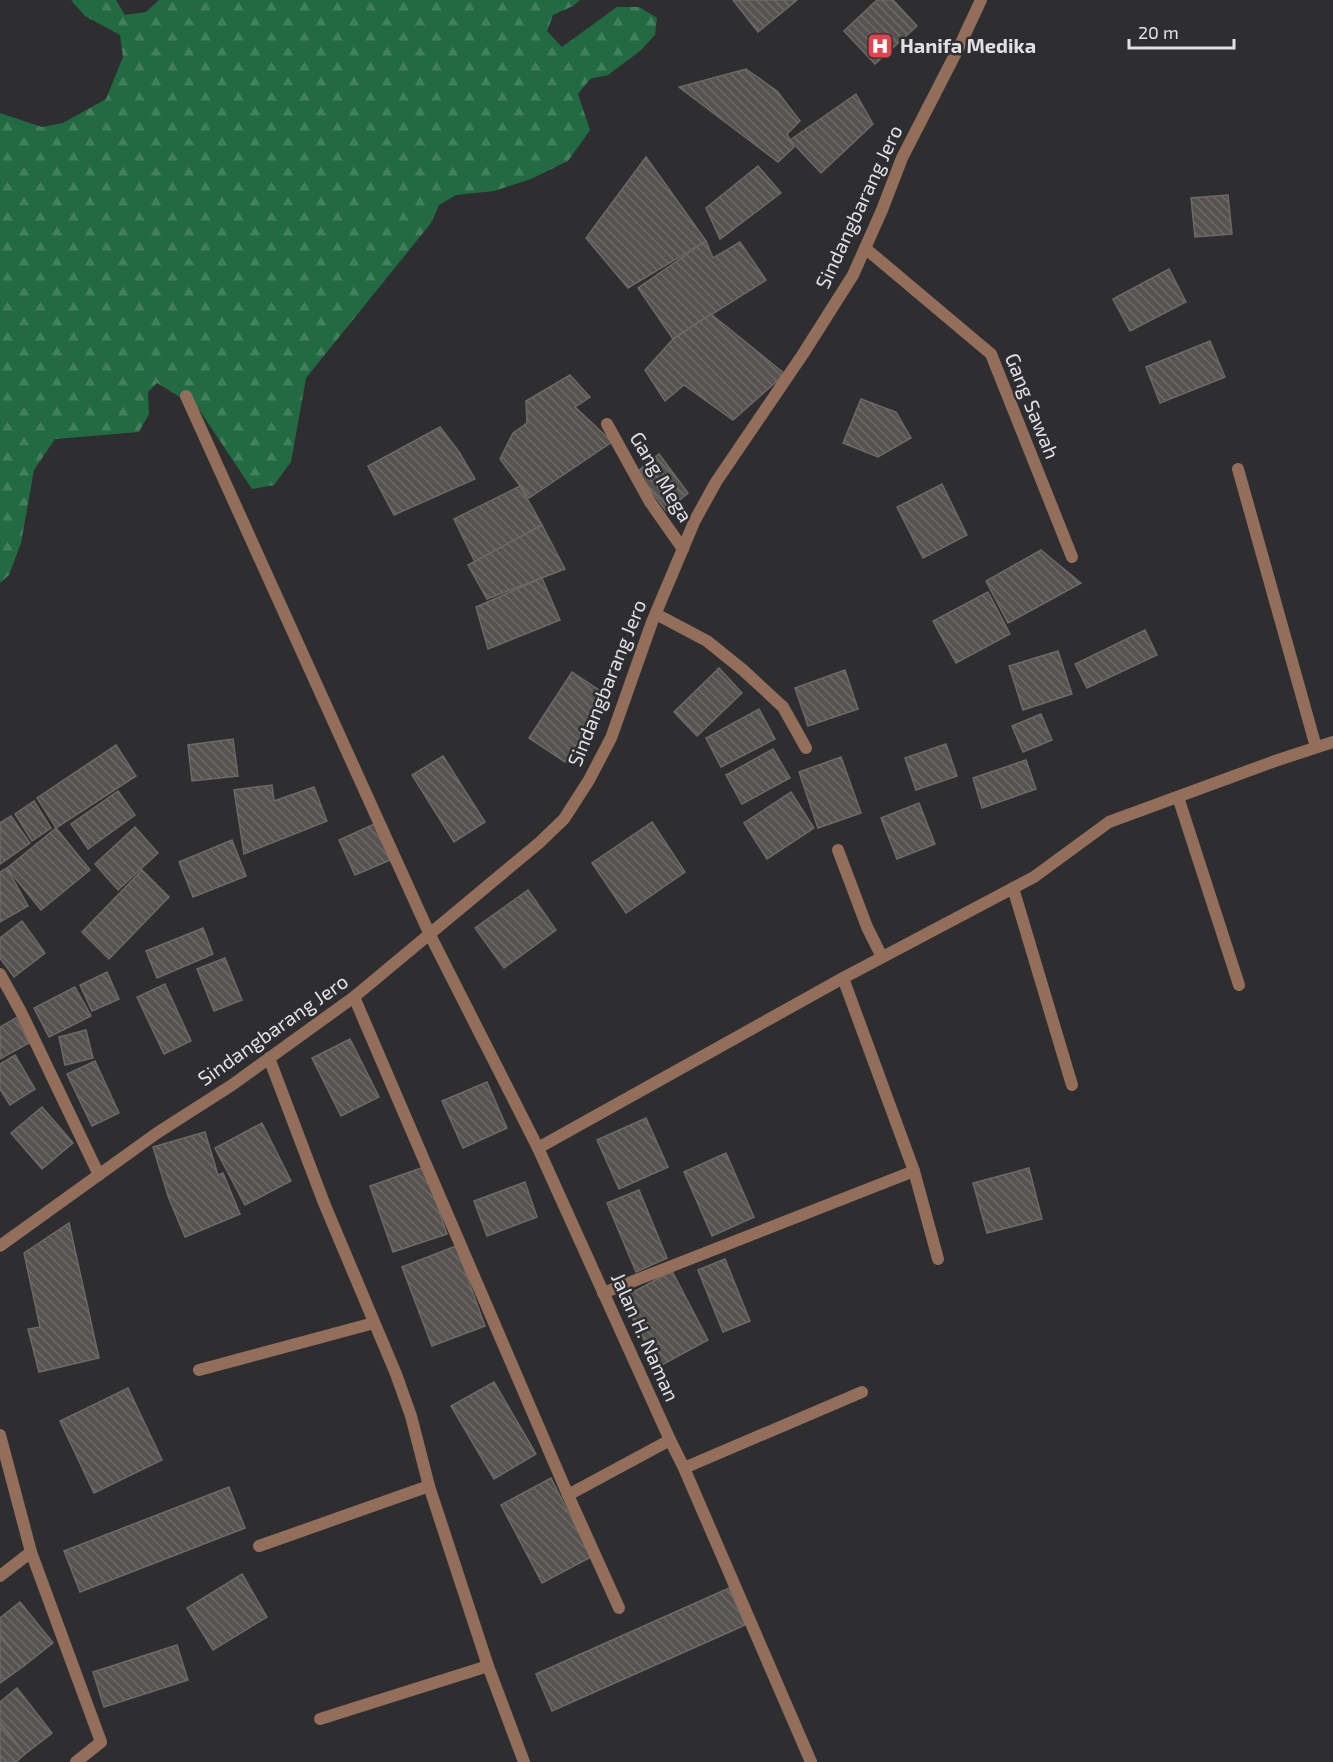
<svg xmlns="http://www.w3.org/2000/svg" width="1333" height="1762" viewBox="0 0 1333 1762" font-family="'Exo 2',sans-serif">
<defs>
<pattern id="forest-firs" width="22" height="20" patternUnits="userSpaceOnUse" patternTransform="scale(1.5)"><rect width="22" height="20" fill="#216a42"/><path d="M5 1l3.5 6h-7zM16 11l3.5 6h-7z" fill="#417f5d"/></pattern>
<pattern id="building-back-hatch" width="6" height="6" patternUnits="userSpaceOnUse" patternTransform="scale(1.5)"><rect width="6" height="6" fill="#55524f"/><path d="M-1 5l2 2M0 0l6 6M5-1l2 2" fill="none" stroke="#6d6b68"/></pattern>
</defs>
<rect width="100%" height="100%" fill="#2e2e31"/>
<polygon fill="url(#forest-firs)" points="71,0 116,0 125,15 146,12 159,0 580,0 573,6 553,15 547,31 562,47 617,7 639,7 657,18 655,35 640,51 608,75 590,79 578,94 590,130 568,161 531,179 494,191 456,195 439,205 431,223 306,378 291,462 274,485 252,489 198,408 157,383 148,392 149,414 139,432 55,439 34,470 21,543 9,575 0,583 0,113 42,127 63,123 106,99 123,57 120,35 85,16"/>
<g fill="url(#building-back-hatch)" stroke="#6c6966" stroke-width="1.5">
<polygon points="733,0 797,0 758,32"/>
<polygon points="877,0 893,0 917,26 875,64 844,31"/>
<polygon points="746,69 777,91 800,121 787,134 794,147 778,162 679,87"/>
<polygon points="856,94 873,124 821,173 790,140"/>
<polygon points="646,157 706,241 628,288 586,238"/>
<polygon points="758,166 781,193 720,239 706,208"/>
<polygon points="1228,195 1232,234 1195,237 1191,198"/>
<polygon points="706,241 713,258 740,242 766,280 673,339 638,288"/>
<polygon points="1169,269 1186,302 1130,331 1113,299"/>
<polygon points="711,314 785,374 733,420 684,385 665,401 645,370 673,339"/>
<polygon points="1210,341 1225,377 1160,403 1146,367"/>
<polygon points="570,375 590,397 575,407 612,442 529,498 500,459 513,433 527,423 526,401"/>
<polygon points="861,399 896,412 911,438 878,457 843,443"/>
<polygon points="440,427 459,452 475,479 394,515 368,466"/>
<polygon points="659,454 688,493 666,511 637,472"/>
<polygon points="942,484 967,535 923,558 897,507"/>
<polygon points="520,486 542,525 475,562 454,519"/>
<polygon points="542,525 565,569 487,599 468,565"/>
<polygon points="1041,550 1081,583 1008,623 986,581"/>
<polygon points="542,578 560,620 488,649 476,607"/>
<polygon points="988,592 1010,634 956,663 933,621"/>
<polygon points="1145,630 1157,655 1087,688 1075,664"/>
<polygon points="1058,651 1072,694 1023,710 1009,666"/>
<polygon points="719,668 742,693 697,736 674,712"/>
<polygon points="845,670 858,709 808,726 795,688"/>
<polygon points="572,672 608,696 565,762 529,738"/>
<polygon points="759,709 775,739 721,767 706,738"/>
<polygon points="1041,714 1052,740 1023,752 1012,726"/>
<polygon points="233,739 238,776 192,781 188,745"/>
<polygon points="946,744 957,776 916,790 905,758"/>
<polygon points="116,745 136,776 56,828 37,798"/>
<polygon points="773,749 790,778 742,804 726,775"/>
<polygon points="443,756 485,822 454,842 412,775"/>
<polygon points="841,757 861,813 818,828 799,772"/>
<polygon points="1026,760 1036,789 982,808 973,778"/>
<polygon points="272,785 274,801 314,787 327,821 244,854 234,790"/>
<polygon points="118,791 135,815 88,849 71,824"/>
<polygon points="791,792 814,828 767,859 744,823"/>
<polygon points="34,801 51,828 32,841 15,814"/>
<polygon points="919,803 935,844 897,859 881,818"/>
<polygon points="11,816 30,843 0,864 0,823"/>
<polygon points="652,822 685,872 626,913 592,863"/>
<polygon points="374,824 390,860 355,875 339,840"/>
<polygon points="135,827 158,853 118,890 95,864"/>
<polygon points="56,828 90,870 41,910 7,868"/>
<polygon points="232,840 246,876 193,897 179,862"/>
<polygon points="7,868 28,906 0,922 0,872"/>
<polygon points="142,870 169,897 109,959 82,932"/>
<polygon points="528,890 556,930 504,968 475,928"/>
<polygon points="22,921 45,953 14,977 0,958 0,938"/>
<polygon points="203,928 213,954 157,978 146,951"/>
<polygon points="225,958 242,1000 214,1011 197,969"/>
<polygon points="107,972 119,999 92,1011 80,985"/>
<polygon points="165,984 191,1041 164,1054 137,997"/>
<polygon points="75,987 91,1016 49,1037 34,1008"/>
<polygon points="16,1018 29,1043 0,1059 0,1027"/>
<polygon points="86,1030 93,1058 65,1065 59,1037"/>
<polygon points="350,1039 379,1097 341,1116 312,1058"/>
<polygon points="15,1055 35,1089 10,1105 0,1089 0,1064"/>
<polygon points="95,1061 119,1113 92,1126 67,1074"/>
<polygon points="487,1082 507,1128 463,1148 442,1101"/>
<polygon points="42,1107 73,1143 42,1169 11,1133"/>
<polygon points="646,1118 668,1167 619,1189 597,1140"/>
<polygon points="262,1123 291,1181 245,1205 215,1148"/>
<polygon points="205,1132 218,1175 223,1173 240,1214 185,1237 168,1196 153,1147"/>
<polygon points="726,1153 754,1217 712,1236 684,1172"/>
<polygon points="424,1167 447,1234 393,1252 370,1186"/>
<polygon points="1029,1168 1042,1219 987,1233 973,1183"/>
<polygon points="525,1182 537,1217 487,1236 474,1201"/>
<polygon points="639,1190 667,1258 636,1272 607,1203"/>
<polygon points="69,1223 99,1358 39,1372 28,1329 40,1327 24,1253"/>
<polygon points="456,1246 485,1326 432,1346 402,1267"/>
<polygon points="725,1259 750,1321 723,1332 698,1270"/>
<polygon points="672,1271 708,1340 658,1367 622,1298"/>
<polygon points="494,1382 536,1454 494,1479 451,1406"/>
<polygon points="128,1388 162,1460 94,1493 60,1421"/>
<polygon points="551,1478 591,1557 542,1583 501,1505"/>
<polygon points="229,1487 245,1528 80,1592 64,1551"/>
<polygon points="242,1574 267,1617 213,1650 187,1608"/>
<polygon points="729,1588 745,1625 552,1711 536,1674"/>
<polygon points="20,1602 53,1643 25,1665 0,1635 0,1618"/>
<polygon points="0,1635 25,1665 0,1683"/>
<polygon points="177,1645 188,1680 104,1707 93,1672"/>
<polygon points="17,1688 52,1733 25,1754 0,1722 0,1702"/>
<polygon points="0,1724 25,1754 16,1762 0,1762"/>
</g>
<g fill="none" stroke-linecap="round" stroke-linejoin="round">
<g stroke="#936f5b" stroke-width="12">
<polyline points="865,248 991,354 1072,557"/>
<polyline points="607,424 650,502 683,549"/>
</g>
<g stroke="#936f5b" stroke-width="12">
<polyline points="186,396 430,935 538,1148 670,1440 684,1468 811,1762"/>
<polyline points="1238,469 1316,747"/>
<polyline points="656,614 707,641 743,670 783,707 806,748"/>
<polyline points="1178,797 1239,985"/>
<polyline points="838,850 867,927 882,957"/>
<polyline points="1013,888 1072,1085"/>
<polyline points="0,974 21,1012 99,1175"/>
<polyline points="843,978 914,1171 938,1259"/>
<polyline points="354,997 568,1495 619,1608"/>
<polyline points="269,1058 324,1203 396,1374 411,1416 429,1486 488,1666 524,1762"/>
<polyline points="538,1148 843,978 1034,877 1109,822 1275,761 1333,742"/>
<polyline points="603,1293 914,1171"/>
<polyline points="199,1370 374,1323"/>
<polyline points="0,1435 31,1552 101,1742 76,1762"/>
<polyline points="684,1468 862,1392"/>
<polyline points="568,1495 670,1440"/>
<polyline points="259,1546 429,1486"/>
<polyline points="0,1576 31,1552"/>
<polyline points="320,1719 488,1666"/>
</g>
<polyline stroke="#936f5b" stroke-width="12" points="0,1246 157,1133 232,1085 354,997 539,843 564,819 589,780 611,738 652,622 695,520 716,482 803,354 853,275 882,210 902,158 960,45 981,0"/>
</g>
<defs>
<g id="hospital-square" transform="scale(1.35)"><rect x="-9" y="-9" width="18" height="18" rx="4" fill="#e0444e" stroke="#2e2e31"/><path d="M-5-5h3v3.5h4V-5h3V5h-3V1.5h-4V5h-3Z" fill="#fff"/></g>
</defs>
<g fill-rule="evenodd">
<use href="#hospital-square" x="880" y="46"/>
</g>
<g text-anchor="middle" stroke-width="5" stroke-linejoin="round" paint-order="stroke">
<g font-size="20" font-weight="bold" fill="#e1e0e3" stroke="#2e2e31" text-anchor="start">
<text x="900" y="53">Hanifa Medika</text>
</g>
<g font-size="20" fill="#e1e0e3" stroke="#2e2e31">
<text transform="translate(859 207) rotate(-65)" y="7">Sindangbarang Jero</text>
<text transform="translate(1032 406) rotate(68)" y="7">Gang Sawah</text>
<text transform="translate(661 477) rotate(59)" y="7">Gang Mega</text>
<text transform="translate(607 683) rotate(-68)" y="7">Sindangbarang Jero</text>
<text transform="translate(273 1030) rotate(-35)" y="7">Sindangbarang Jero</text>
<text transform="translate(645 1337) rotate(66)" y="7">Jalan H. Naman</text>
</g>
</g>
<path d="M1129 39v9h105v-9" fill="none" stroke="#e1e0e3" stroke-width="3"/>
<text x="1138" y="39" font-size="18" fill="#e1e0e3" stroke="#2e2e31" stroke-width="4.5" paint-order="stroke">20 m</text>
</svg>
